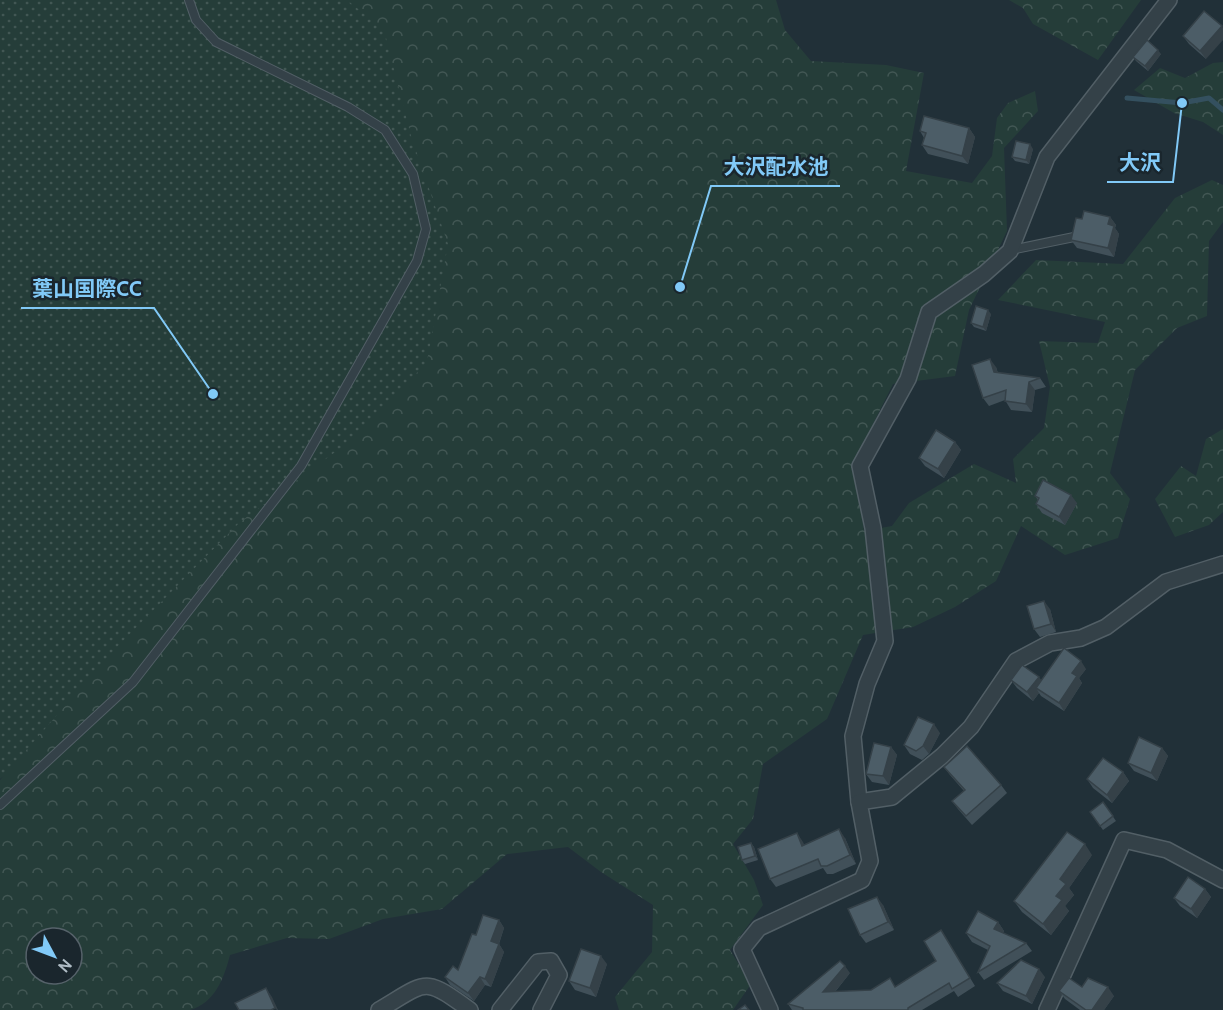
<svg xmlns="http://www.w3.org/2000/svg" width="1223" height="1010" viewBox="0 0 1223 1010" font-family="Cabin,'Noto Sans JP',sans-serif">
<defs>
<pattern id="grass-dots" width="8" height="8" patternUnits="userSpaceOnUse" patternTransform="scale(1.5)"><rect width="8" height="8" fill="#253d39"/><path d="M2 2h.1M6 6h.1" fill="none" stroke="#425754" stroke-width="1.8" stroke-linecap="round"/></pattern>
<pattern id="forest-crowns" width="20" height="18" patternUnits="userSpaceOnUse" patternTransform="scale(1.5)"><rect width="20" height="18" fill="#253d39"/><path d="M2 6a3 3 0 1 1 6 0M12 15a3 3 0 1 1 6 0" fill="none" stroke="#425754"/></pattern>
</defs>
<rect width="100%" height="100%" fill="#213038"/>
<polygon fill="url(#grass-dots)" points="0,0 392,0 492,328 70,723 0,779"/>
<g fill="url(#forest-crowns)" fill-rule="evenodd">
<path d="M347,0H776L785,30L811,61L886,65L924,73L906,171L972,183L992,156L997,118L1008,103L1035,91L1038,111L1004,148L1007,231L969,310L955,376L893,384L854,462L864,531L892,526L909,503L974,464L1016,483L1013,459L1044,428L1050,387L1039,341L1098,343L1105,322L998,300L1036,260L1123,264L1175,198L1212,180L1223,185V222L1209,241L1207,316L1177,328L1135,370L1110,473L1130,499L1118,538L1065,555L1021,526L996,581L955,607L913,627L863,635L827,719L763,764L753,819L733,844L754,880L763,905L730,950L751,984L733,1010H619L615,997L652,952L653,905L601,872L568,847L507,854L442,909L383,919L329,939L287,938L230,955C224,978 215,1003 190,1010H0V780L115,649L240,522L357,436L427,362L448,244L411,136L384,30ZM36,938H72V974H36Z"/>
<polygon points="1009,0 1141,0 1098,60 1033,24 1023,8"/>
<polygon points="1223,62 1223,135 1203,122 1174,113 1134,90 1160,68 1185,78 1213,63"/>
<polygon points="1223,429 1223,512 1209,525 1175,537 1155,499 1181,466 1196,476 1206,439"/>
</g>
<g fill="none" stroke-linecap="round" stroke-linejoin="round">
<polyline stroke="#34505f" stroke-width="5" points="1127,98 1182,103 1209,98 1223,110"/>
<g stroke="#525f66" stroke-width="10">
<g id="service">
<polyline points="1011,250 1074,237"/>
<polyline points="0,805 133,682 301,466 417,261 426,229 413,174 385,130 348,107 216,42 196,20 189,0"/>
</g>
</g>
<g stroke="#525f66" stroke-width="18">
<g id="minor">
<polyline points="859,802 853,736 867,684 885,641 873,528 860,466 908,379 929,312 984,274 1010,251 1047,157 1169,0"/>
<path d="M379,1010C428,981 423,976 470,1010"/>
<polyline points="500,1010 538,962 551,961 559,975 541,1010"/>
<polyline points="770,1010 742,949 759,928 862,880 870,861 859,802 892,797 942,756 971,727 1016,661 1050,643 1081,638 1106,627 1166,582 1223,564"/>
<polyline points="1047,1010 1124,840 1167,850 1223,880"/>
</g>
</g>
<use href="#service" stroke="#344148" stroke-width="8"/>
<use href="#minor" stroke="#344148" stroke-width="15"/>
</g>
<g fill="#415059">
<polygon points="1204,11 1206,59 1189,44 1183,36"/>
<polygon points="1161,54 1148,71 1136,61 1133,57"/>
<polygon points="969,128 975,137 968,164 928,154 922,145 924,138 920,131"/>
<polygon points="1033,149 1029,164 1015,161 1012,157"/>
<polygon points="1110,217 1116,225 1115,228 1119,234 1114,257 1077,248 1071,240 1082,219"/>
<polygon points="991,314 986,331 974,327 971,323"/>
<polygon points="996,367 998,373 1040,378 1046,387 1035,390 1032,412 1011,410 1005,400 989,406 983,398"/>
<polygon points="955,442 961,450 944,478 925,466 919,458"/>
<polygon points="1035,496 1077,503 1065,525 1042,513 1036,504 1038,500"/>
<polygon points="1050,609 1056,632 1040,637 1034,629"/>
<polygon points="1086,669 1079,678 1082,683 1064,711 1041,696 1039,693 1033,701 1017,688 1011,680 1041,681"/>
<polygon points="940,733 929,754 922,760 910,754 904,745"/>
<polygon points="891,747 897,755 889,785 872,782 866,774"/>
<polygon points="1162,748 1168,756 1157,781 1134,771 1128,763"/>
<polygon points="944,767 1001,785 1007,793 972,825 958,809 952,801 964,791 950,775"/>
<polygon points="1123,772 1129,781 1112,803 1093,788 1087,779"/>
<polygon points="1103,802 1116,821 1103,830 1090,812"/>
<polygon points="797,833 804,845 845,838 856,864 833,874 827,874 823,868 776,887 770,879"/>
<polygon points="751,843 754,847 758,860 745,864 742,860"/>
<polygon points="1092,855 1069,888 1074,895 1065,906 1069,911 1051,935 1022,912 1014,901"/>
<polygon points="1205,889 1211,897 1197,918 1180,906 1174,898"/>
<polygon points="883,905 894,930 866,943 860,935"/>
<polygon points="499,920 504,928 499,944 504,952 491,987 485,985 474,1001 450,985 445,977 458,970 476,935"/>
<polygon points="998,922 1004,931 1003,933 1026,943 1032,951 984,980 978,972 988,950 972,942 966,933"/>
<polygon points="941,930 975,986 958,997 954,991 922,1010 792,1010 788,1004 850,973 835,992 871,990 896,987 936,961"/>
<polygon points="607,964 596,997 575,990 569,981"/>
<polygon points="1045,977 1032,1004 1003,991 997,983"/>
<polygon points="1082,987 1114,996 1104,1010 1080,1010 1065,999 1059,991"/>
</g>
<g fill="#354148">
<polygon points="1222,26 1223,28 1223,40 1206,59 1200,51"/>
<polygon points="1158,50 1161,54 1148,71 1145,66"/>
<polygon points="969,128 975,137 968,164 962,156"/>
<polygon points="1030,144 1033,149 1029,164 1026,160"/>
<polygon points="1110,217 1116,225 1115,228 1119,234 1114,257 1108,248 1108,224"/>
<polygon points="988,310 991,314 986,331 983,327"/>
<polygon points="990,359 996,367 1000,381 994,372"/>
<polygon points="1029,382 1035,390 1032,412 1026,404"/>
<polygon points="955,442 961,450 944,478 938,469"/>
<polygon points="1071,495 1077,503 1065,525 1059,517"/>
<polygon points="1044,601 1050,609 1056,632 1051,624"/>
<polygon points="1081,661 1086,669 1079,678 1082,683 1064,711 1059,703 1072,673"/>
<polygon points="1039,677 1045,685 1036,688 1039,693 1033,701 1027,692"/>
<polygon points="934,724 940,733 929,754 923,746"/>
<polygon points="891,747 897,755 889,785 883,776"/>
<polygon points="1162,748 1168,756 1157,781 1151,773"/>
<polygon points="1123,772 1129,781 1112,803 1107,795"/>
<polygon points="839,829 845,838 856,864 850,855"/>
<polygon points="797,833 803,842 808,854 802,846"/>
<polygon points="751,843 754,847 758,860 755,856"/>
<polygon points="1085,844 1092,855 1069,888 1074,895 1065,906 1069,911 1051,935 1043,924 1056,896 1060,879"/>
<polygon points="1205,889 1211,897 1197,918 1191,909"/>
<polygon points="877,897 883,905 894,930 888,922"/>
<polygon points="499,920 504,928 497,949 491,941"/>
<polygon points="998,922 1004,931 1000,938 994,929"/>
<polygon points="499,944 504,952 491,987 485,979"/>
<polygon points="601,956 607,964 596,997 590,988"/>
<polygon points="845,966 850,973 829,999 823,992"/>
<polygon points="1039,969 1045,977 1032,1004 1026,996"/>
<polygon points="480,977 485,985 474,1001 468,993"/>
<polygon points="1108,987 1114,996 1104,1010 1092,1010"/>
<polygon points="266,988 272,997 278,1010 277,1010 275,1008"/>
</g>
<g fill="#4c5d67" stroke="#354148" stroke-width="1.5">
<polygon points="1204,11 1222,26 1200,51 1183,36"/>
<polygon points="1147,40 1158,50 1145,66 1133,57"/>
<polygon points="924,116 969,128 962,156 922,145 926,133 920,131"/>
<polygon points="1016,141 1030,144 1026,160 1012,157"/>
<polygon points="1084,211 1110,217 1108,224 1114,226 1108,248 1071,240 1076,218 1082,219"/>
<polygon points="976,306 988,310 983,327 971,323"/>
<polygon points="990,359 994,372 1040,378 1029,382 1026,404 1005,401 1006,390 983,398 972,365"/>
<polygon points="936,430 955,442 938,469 919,458"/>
<polygon points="1043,480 1071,495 1059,517 1036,504 1039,498 1035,496"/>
<polygon points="1044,601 1051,624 1034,629 1027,606"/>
<polygon points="1064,648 1081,661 1072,673 1077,676 1059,703 1036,688"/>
<polygon points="1022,665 1039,677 1027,692 1011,680"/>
<polygon points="918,717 934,724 923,746 916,751 904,745"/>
<polygon points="1139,737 1162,748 1151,773 1128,763"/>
<polygon points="874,743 891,747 883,776 866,774"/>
<polygon points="967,746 1001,785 966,816 952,801 965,790 944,767"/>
<polygon points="1103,758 1123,772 1107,795 1087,779"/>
<polygon points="1103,802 1113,816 1100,826 1090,812"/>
<polygon points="839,829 850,855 827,866 821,866 818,859 770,879 758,849 797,833 802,846"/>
<polygon points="1067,832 1085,844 1060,879 1066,884 1056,896 1062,900 1043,924 1014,901"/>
<polygon points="751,843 755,856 742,860 738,847"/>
<polygon points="1188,877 1205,889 1191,909 1174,898"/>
<polygon points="877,897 888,922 860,935 848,909"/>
<polygon points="978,911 998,922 994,929 1026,943 978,972 990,946 966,933"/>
<polygon points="483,915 499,920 491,941 499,944 485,979 480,977 468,993 445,977 453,966 458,970 472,934 476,935"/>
<polygon points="941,930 970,978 952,989 949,983 908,1008 908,1010 803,1010 803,1008 788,1004 840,961 845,966 823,992 871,990 890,978 895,987 936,961 924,941"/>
<polygon points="581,949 601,956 590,988 569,981"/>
<polygon points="1021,960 1039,969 1026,996 997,983"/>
<polygon points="1069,978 1082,987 1088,978 1108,987 1092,1010 1086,1010 1059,991"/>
<polygon points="266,988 275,1008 271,1010 239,1010 235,1003"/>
<polygon points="745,1005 749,1010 738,1010"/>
</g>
<path fill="none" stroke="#81c9f7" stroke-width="2" d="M1182 103L1173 182H1107M680 287L711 186H840M213 394L154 308H21"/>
<g fill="#81c9f7" stroke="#1a262d" stroke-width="2">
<circle cx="1182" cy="103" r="6"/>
<circle cx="680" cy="287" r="6"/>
<circle cx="213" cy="394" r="6"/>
</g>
<g font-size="21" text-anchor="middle" font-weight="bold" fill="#81c9f7" stroke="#1a262d" stroke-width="5" stroke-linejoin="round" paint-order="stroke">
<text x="1140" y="170">大沢</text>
<text x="776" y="174">大沢配水池</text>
<text x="87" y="296">葉山国際CC</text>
</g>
<g transform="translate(54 956) rotate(131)"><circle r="28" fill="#1a262d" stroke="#56626a" stroke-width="1.5"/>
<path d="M0-4.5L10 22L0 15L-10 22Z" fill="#81c9f7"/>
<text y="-9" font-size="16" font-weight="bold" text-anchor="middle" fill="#afbcc5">N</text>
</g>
</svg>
